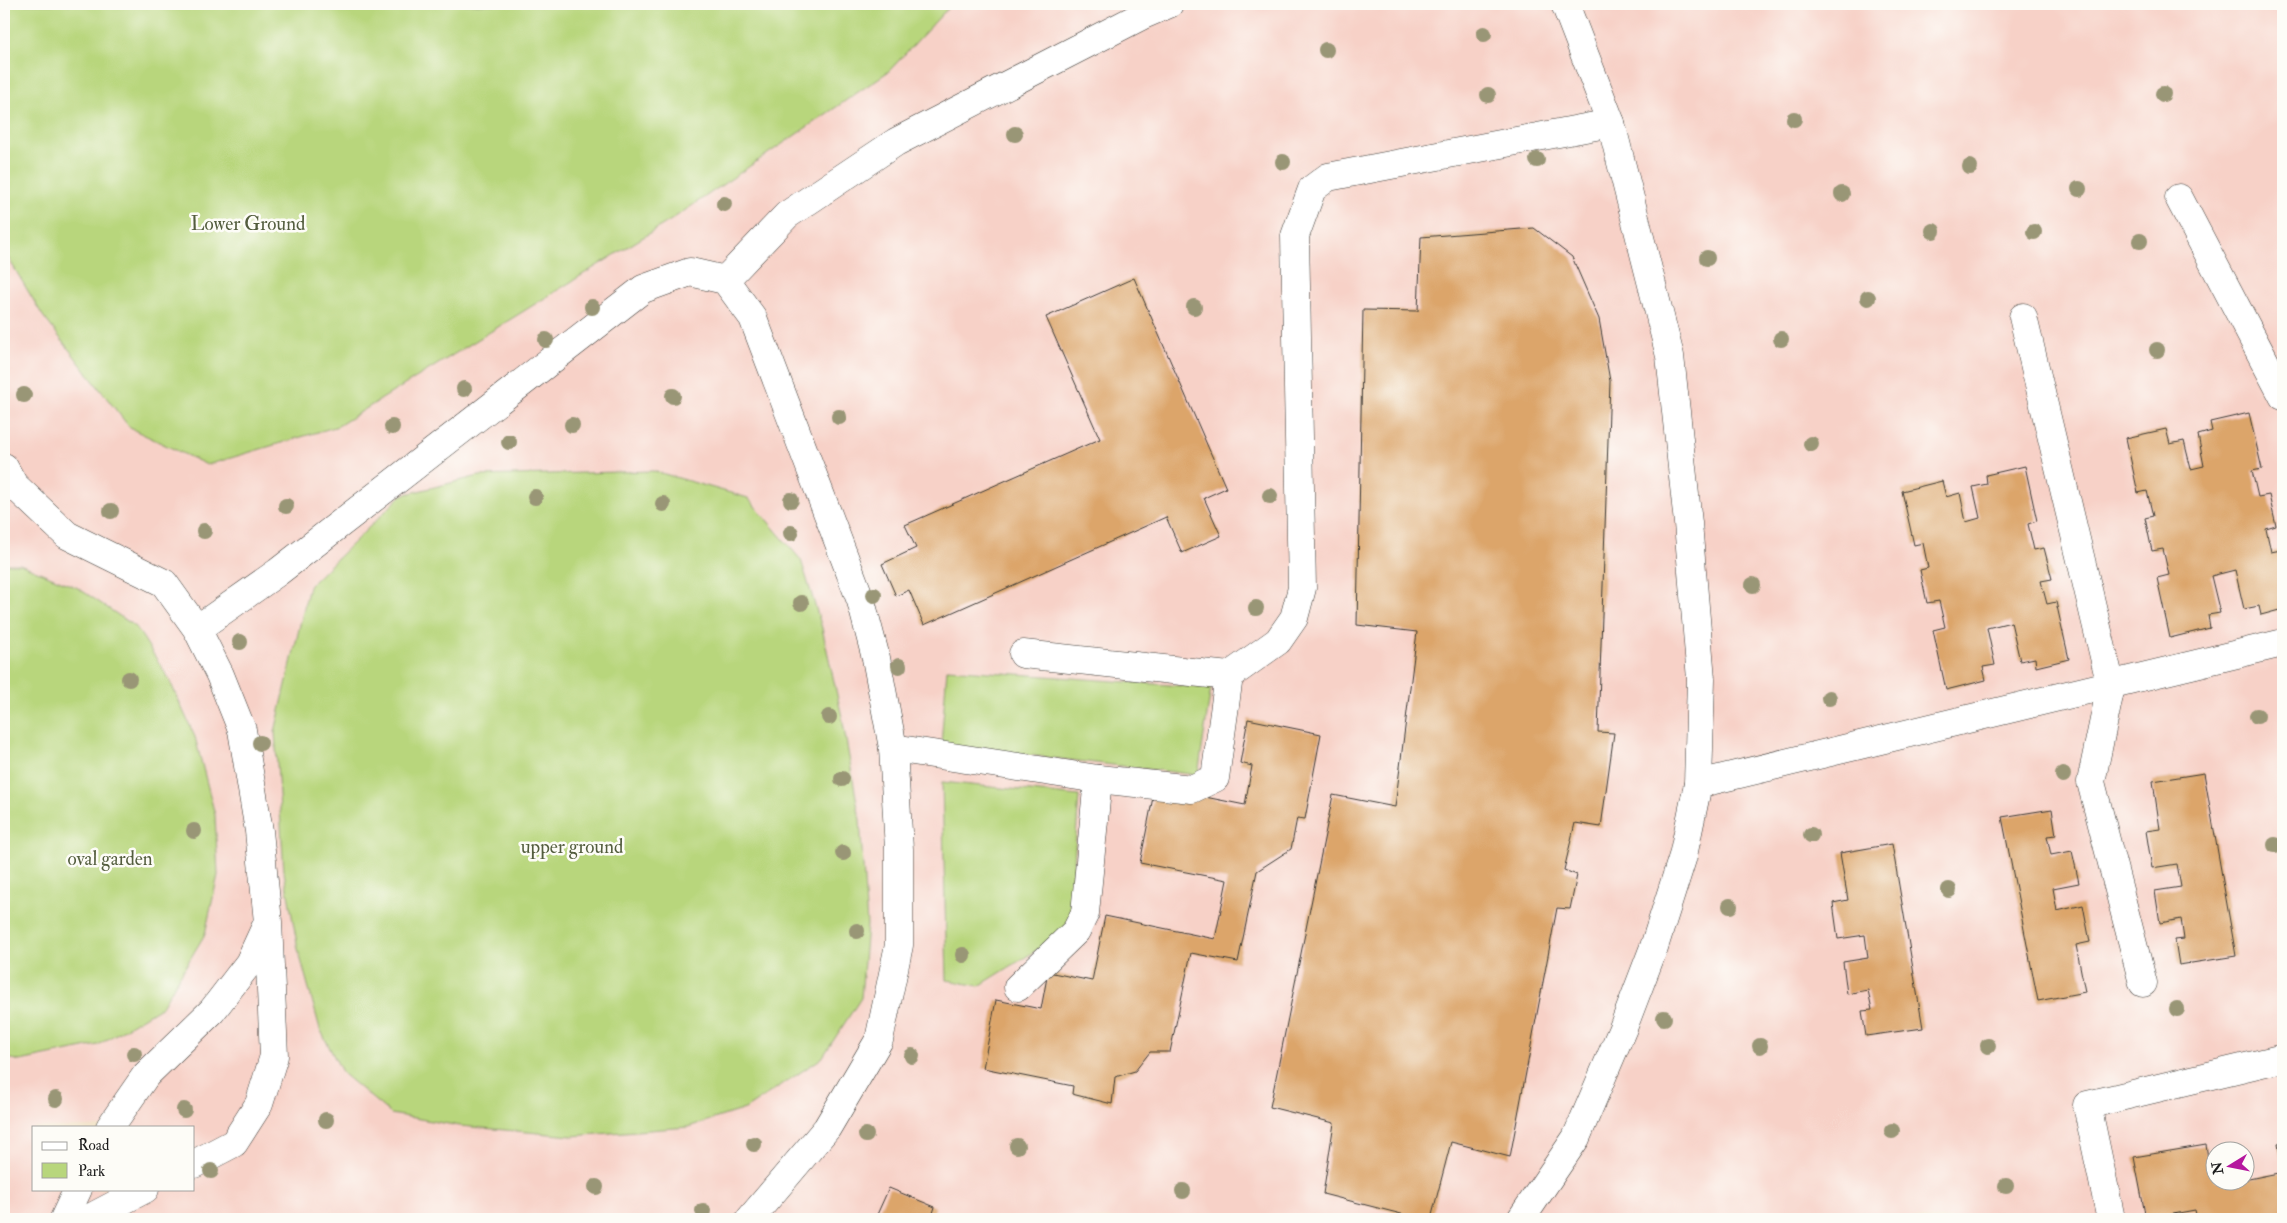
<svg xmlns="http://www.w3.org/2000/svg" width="2287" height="1223" viewBox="0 0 2287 1223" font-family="'IM FELL Double Pica',serif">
<rect width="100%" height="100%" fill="#fdfcf7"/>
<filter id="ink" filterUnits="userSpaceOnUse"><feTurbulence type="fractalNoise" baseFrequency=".02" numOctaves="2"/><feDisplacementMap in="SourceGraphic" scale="10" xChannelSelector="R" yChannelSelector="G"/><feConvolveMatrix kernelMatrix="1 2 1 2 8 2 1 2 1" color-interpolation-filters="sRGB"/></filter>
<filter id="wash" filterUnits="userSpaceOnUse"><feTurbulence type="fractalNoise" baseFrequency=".0096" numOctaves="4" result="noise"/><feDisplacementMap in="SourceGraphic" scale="20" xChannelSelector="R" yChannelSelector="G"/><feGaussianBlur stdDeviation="1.12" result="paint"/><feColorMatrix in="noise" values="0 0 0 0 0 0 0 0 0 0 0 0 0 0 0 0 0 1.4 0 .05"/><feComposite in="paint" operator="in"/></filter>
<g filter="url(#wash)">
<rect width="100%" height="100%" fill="#efdcbb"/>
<path fill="#f7d1c7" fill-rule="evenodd" d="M4,4H2283V1219H4ZM34,1127H194V1189H34ZM2214,1150H2244V1180H2214Z"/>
<g fill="#b8d67c" stroke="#6a794c">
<polygon points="4,4 947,4 948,8 889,71 671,220 338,426 207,465 130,428 43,316 4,251"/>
<polygon points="654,471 748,498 801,560 822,628 842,717 860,820 867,925 861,998 822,1058 745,1109 688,1127 572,1136 460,1126 391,1114 343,1074 320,1029 298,949 284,872 275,732 309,586 402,495 479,476"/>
<polygon points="4,564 20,564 78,588 136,627 168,677 195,737 215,815 218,875 205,934 162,1006 98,1045 20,1061 4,1057"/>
<polygon points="947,669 1211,688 1198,775 941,745"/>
<polygon points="942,782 1079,796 1069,930 979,986 947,980"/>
</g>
<g id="blocks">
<g fill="#dca56b">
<polygon points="1534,228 1572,257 1599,319 1610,381 1598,732 1614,733 1601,827 1575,823 1564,870 1577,875 1570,909 1557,908 1510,1157 1451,1142 1431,1219 1421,1219 1323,1194 1334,1123 1270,1107 1333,795 1395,807 1417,632 1357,625 1363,310 1418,311 1421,237"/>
<polygon points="1134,278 1226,488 1204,498 1221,536 1182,553 1166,517 924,625 909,590 896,596 882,564 916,548 905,525 1100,439 1046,317"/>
<polygon points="2249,413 2262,469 2252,471 2258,497 2269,495 2276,526 2266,529 2271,552 2281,550 2283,562 2283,609 2261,615 2259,606 2244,609 2235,570 2211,576 2220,613 2208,615 2210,628 2170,638 2157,578 2169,575 2163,549 2152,551 2145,518 2153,516 2147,491 2138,493 2126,438 2166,429 2170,444 2184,441 2191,469 2204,466 2198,435 2212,431 2210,422"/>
<polygon points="2025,466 2037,521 2028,524 2034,550 2044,548 2052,579 2041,581 2047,604 2056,602 2069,659 2036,667 2035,658 2020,661 2011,622 1987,628 1995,665 1983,667 1986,680 1946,690 1933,630 1945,627 1939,601 1927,603 1920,570 1928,568 1923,543 1914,545 1902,491 1942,481 1946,497 1960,493 1966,522 1980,518 1973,487 1987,484 1986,475"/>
<polygon points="1248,719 1321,734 1305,819 1297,818 1291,849 1257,871 1238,962 1191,953 1170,1052 1150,1052 1135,1071 1115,1077 1112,1104 1072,1094 1073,1086 983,1068 996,1000 1041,1009 1048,972 1092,981 1105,916 1215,939 1227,880 1140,863 1155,787 1245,805 1252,766 1240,763"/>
<polygon points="2204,773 2236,956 2179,965 2175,940 2184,939 2181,919 2160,923 2155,891 2181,887 2177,864 2152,868 2146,831 2160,829 2153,781"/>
<polygon points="2052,809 2056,835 2047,836 2051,855 2072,851 2079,883 2053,888 2057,911 2083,905 2090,942 2076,945 2085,992 2038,1001 2002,817"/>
<polygon points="1892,844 1923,1028 1866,1036 1862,1011 1872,1010 1868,990 1847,994 1843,962 1868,958 1865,935 1838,939 1833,903 1848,900 1840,853"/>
<polygon points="2283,1143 2283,1165 2282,1165 2278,1144"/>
<polygon points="2206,1145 2209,1164 2214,1163 2214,1180 2244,1180 2283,1172 2283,1219 2197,1219 2195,1210 2146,1219 2134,1157"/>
<polygon points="889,1188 935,1207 931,1219 875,1219"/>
</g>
</g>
</g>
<g filter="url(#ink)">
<use href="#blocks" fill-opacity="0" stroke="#3c3934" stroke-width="1"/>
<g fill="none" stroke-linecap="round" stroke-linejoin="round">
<g stroke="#3c3934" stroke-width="29">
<g id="minor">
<polyline points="2179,198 2283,396"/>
<polyline points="725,280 787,215 896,142 1141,16 1169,4"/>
<polyline points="2023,317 2111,686 2091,782 2143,983"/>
<polyline points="4,467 14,485 67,535 164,583 197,629 220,675 242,730 259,831 268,922 274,1056 259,1104 234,1143 194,1164"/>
<polyline points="197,629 278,572 643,289 690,272 725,280 753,318 861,601 876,658 893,748 899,849 899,945 879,1040 827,1128 750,1219"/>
<polyline points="1229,676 1278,641 1294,618 1302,588 1295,236 1312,189 1328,177 1611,123"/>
<polyline points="893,748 1098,779 1192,789 1215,778 1229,676 1023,654"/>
<polyline points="1698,784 2283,643"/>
<polyline points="1018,987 1076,931 1085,913 1098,779"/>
<polyline points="110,1127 146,1075 212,1011 249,963 266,926"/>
<polyline points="64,1219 78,1189"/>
<polyline points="88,1219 145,1189"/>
<polyline points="1521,1219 1576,1138 1623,1028 1654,947 1683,856 1698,784 1701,679 1688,523 1670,356 1611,123 1565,4"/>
<polyline points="2111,1219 2087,1105 2283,1058"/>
</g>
</g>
<use href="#minor" stroke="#fff" stroke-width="28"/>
</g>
<g fill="#999676">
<circle cx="1484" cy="34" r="8"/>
<circle cx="1326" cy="50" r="8"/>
<circle cx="2163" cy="94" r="8"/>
<circle cx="1488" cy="95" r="8"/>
<circle cx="1794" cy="119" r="8"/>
<circle cx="1015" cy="134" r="8"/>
<circle cx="1537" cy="160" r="8"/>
<circle cx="1283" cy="162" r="8"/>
<circle cx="1970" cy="167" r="8"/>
<circle cx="2079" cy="189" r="8"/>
<circle cx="1842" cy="194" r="8"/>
<circle cx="724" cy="204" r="8"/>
<circle cx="1933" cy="231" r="8"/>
<circle cx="2034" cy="232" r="8"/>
<circle cx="2140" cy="241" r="8"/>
<circle cx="1707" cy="258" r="8"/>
<circle cx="1868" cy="298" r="8"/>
<circle cx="592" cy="307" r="8"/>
<circle cx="1194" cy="307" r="8"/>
<circle cx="1781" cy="339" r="8"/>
<circle cx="546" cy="340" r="8"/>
<circle cx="2157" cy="350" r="8"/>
<circle cx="464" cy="389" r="8"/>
<circle cx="24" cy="395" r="8"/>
<circle cx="673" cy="396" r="8"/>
<circle cx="839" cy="417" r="8"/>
<circle cx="572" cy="425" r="8"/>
<circle cx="392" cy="427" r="8"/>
<circle cx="509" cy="442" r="8"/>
<circle cx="1811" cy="444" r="8"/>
<circle cx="1270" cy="496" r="8"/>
<circle cx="535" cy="497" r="8"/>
<circle cx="791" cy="500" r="8"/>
<circle cx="663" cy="504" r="8"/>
<circle cx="286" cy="506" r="8"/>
<circle cx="111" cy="511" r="8"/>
<circle cx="204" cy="531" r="8"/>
<circle cx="791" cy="533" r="8"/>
<circle cx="1753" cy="585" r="8"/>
<circle cx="874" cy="595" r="8"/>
<circle cx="801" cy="603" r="8"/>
<circle cx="1256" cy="608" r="8"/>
<circle cx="240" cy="642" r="8"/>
<circle cx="899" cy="666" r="8"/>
<circle cx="129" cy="679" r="8"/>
<circle cx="1829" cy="698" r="8"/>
<circle cx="2257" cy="716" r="8"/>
<circle cx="829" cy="717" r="8"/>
<circle cx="260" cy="743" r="8"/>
<circle cx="2063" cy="775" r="8"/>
<circle cx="842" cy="779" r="8"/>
<circle cx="194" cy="831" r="8"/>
<circle cx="1811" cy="835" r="8"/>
<circle cx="2275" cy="845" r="8"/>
<circle cx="843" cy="853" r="8"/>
<circle cx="1949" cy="890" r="8"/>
<circle cx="1730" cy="906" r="8"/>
<circle cx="857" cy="931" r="8"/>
<circle cx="963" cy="955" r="8"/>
<circle cx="2177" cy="1009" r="8"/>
<circle cx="1664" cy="1018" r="8"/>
<circle cx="1760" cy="1046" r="8"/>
<circle cx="1988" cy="1046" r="8"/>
<circle cx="134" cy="1054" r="8"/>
<circle cx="912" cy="1056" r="8"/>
<circle cx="56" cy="1099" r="8"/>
<circle cx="184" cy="1110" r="8"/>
<circle cx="326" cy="1120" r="8"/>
<circle cx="1892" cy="1131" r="8"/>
<circle cx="866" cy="1135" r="8"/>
<circle cx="754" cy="1144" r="8"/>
<circle cx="1017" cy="1146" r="8"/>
<circle cx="211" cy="1171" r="8"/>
<circle cx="2006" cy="1186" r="8"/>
<circle cx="596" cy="1187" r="8"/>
<circle cx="1183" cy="1191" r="8"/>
<circle cx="703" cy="1211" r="8"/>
</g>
</g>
<g text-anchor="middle" stroke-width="5" stroke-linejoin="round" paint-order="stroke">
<g font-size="19" fill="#535d3e" stroke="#fdfcf7">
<text x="248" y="230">Lower Ground</text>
<text x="572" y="853">upper ground</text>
<text x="110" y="865">oval garden</text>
</g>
</g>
<rect width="2287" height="1223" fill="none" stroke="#fdfcf7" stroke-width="20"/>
<rect x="32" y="1126" width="162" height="65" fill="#fdfcf7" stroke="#a3a29f"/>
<rect x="42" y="1142" width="25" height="8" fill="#ffffff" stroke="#a3a29f"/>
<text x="78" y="1150" font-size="15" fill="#1c1c1c">Road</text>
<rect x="42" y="1163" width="25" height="15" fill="#b8d67c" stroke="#a3a29f"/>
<text x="78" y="1176" font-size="15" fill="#1c1c1c">Park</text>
<g transform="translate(2230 1166) rotate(260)"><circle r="24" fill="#fdfcf7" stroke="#a3a29f"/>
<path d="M0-4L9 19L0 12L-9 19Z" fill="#b5179e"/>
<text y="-8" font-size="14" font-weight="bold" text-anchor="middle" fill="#1c1c1c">N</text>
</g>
</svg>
